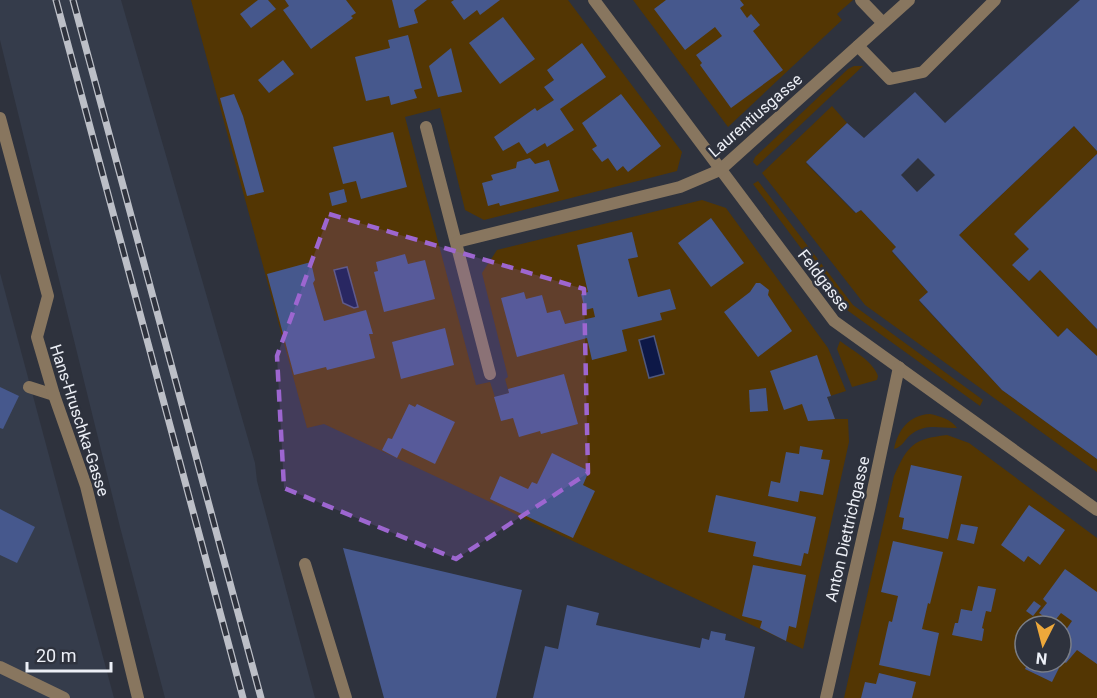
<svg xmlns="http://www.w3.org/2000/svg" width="1097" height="698" viewBox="0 0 1097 698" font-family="Roboto,sans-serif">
<rect width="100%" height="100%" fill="#2e323d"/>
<g fill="#353c4b">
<polygon points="0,0 121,0 255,463 257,481 315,698 165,698 120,527 0,40"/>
<polygon points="0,273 114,698 0,698"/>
</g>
<g fill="#533603" fill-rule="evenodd">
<polygon points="191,0 568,0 682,152 677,171 484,220 465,210 440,108 405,117 476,385 490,382 495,397 509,393 505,379 508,377 482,273 497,250 702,200 726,208 828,348 846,391 827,397 835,419 848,419 849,442 803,649 324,424 307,428"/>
<polygon points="633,0 853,0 837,14 842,20 728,127"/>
<polygon points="854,66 863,66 757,166 753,162 755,157 848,69"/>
<polygon points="832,106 847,123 806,163 855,213 861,210 896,247 892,252 928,292 919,301 1002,390 1097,459 1097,472 865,305 762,173"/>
<polygon points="1074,126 1097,151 1097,154 1015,234 1029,249 1013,265 1029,281 1040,270 1097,329 1097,356 1067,328 1058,337 959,235"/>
<polygon points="758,181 853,305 983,400 980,406 847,310 753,184"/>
<path d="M840,341C853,351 872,360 878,376L877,380L852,387L837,349Z"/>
<path d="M930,414C940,416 952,420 957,428C942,429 928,423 913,433C905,438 903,447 894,449C898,430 909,415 930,414Z"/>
<path d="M947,435L969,443L1097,538V698H844L894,476C908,445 913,439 947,435ZM1025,626H1061V662H1025Z"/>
</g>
<g fill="#0d1847" stroke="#50587c" stroke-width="1.5">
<polygon points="347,267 358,307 354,308 343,303 334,270"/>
<polygon points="654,336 664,374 649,378 639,340"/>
</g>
<g fill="#46588d" fill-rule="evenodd">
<polygon points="258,0 268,0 276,9 251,28 240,14"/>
<polygon points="285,0 346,0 356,13 351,16 353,18 311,49 283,10 289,6"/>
<polygon points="392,0 427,0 414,10 418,23 399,28"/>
<polygon points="454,0 500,0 480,15 477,10 464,20 451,2"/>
<polygon points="666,0 740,0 744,5 740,8 747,18 751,14 760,25 753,31 783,70 731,108 700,65 702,63 696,55 722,36 715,27 685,50 654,9"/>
<path d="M1080,0H1097V151L1074,126L959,235L1058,337L1067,328L1097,356V459L1002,390L919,300L928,292L892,251L896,247L861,210L856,213L806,162L847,123L864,138L915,92L945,123ZM918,158L935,175L917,192L901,175Z"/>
<polygon points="503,17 535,59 500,84 469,43"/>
<polygon points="408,35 422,88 414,90 417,98 391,105 389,96 366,101 355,57 390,48 388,40"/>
<polygon points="582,43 606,77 560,109 574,130 547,147 545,143 527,154 519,142 503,151 494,137 535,108 537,111 554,100 544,87 554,80 547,70"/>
<polygon points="451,48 462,92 438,97 429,66"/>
<polygon points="283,60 294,74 269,93 258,80"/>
<polygon points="234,94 243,116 264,192 247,196 220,98"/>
<polygon points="621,94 661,146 628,172 623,166 617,171 608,158 602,162 592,149 597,146 582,123"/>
<polygon points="393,132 407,187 361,199 356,181 343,184 333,147"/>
<polygon points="1097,154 1097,329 1040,270 1029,281 1012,265 1029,249 1014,234"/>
<polygon points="530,158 535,164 549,160 559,191 500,206 499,203 488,206 482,183 493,180 491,175 516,168 517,162"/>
<polygon points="344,189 347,202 332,206 329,193"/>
<polygon points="711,218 744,263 711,287 678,243"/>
<polygon points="632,232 638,257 628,259 638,297 670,289 676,309 660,313 662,320 622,330 627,351 592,360 587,338 517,357 501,298 524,292 526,299 542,295 547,313 560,310 565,324 595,317 593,308 585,310 581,294 588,292 577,245"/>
<polygon points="405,254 408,264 425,260 435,299 384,312 374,272 378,271 376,262"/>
<polygon points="311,262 315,280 313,283 324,321 366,310 373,334 369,334 375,358 327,370 326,367 294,375 267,274"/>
<polygon points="756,283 760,283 769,290 768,295 792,331 758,357 724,312 750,292"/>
<polygon points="445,328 454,365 401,379 392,342"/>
<polygon points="817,355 831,396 827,397 835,419 808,421 802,404 784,410 770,371"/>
<polygon points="564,374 578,424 541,434 540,431 519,437 513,418 501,421 494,397 509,393 508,389"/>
<polygon points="0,387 19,396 3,429 0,428"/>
<polygon points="766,388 768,411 750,412 749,390"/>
<polygon points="409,404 415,407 417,404 455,422 435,464 402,448 397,458 382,450 388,438 392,439"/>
<polygon points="800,446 823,450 821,459 830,460 823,495 800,491 798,502 768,496 771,481 780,483 786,452 799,454"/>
<polygon points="552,453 589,471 583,485 595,491 573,538 490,499 500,476 528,489 532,482 537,484"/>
<polygon points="911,465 962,476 948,539 902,529 904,518 899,517"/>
<polygon points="716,495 816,517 808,554 804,553 801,566 753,556 756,542 708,532"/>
<polygon points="1029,505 1065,530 1040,565 1028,556 1024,562 1001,545"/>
<polygon points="0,509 35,527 17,563 0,555"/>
<polygon points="961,524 978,527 974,544 957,540"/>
<polygon points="893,541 943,552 930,604 928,603 922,629 939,633 930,676 879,665 889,621 892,622 898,596 881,592"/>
<polygon points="343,548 522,590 496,698 384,698"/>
<polygon points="753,565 806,575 796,628 789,626 786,641 760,628 762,621 742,616"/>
<polygon points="1065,569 1097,592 1097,664 1077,650 1066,663 1061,659 1061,633 1063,634 1072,621 1061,613 1053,623 1039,613 1047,603 1043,599"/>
<polygon points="978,586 996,589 991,612 986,611 982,628 984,629 982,641 952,635 955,623 958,623 961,609 972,611"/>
<polygon points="1034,601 1041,606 1033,616 1026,611"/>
<polygon points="567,605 599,613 596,625 700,648 702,638 709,640 711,631 726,634 725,640 755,647 744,698 533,698 545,646 558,649"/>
<polygon points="1028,662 1062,662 1052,682 1025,669"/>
<polygon points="879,673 916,682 912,698 861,698 865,682 876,684"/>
</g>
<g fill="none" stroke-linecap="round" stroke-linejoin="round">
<g stroke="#88765f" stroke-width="12">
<polyline points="861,0 883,23"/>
<polyline points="858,46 890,79 923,72 995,0"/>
<polyline points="29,387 54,395"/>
<polyline points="305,564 346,698"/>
<polyline points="0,667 64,698"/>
</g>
<g stroke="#88765f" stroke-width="12">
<polyline points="594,0 834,321 1097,510"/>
<polyline points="0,118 48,296 37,337 54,395 86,486 138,698"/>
<polyline points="426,127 490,374"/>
<polyline points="457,242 680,187 720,170 909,0"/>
<polyline points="826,698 869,509 899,367"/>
</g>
<g stroke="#bcbfc7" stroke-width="7">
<g id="rail">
<polyline points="56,0 243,698"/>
<polyline points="73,0 261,698"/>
</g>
</g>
<use href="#rail" stroke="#2e323d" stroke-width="4.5" stroke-dasharray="14" stroke-linecap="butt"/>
</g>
<path fill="#9d66d0" fill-opacity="0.2" stroke="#9d66d0" stroke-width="4.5" stroke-dasharray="12 8" stroke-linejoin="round" d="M329,214L584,289L588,473L456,559L284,488L277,356Z"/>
<g text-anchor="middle" stroke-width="5" stroke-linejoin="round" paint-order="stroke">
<g font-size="16" fill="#eceff6" stroke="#2e323d">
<text transform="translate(755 115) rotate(-41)" y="6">Laurentiusgasse</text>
<text transform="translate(824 280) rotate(52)" y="6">Feldgasse</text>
<text transform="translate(80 420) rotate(72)" y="6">Hans-Hruschka-Gasse</text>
<text transform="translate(847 529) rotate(-77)" y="6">Anton Diettrichgasse</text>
</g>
</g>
<g transform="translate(1043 644) rotate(186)"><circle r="28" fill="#2e323d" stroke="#7a7e87" stroke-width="1.5"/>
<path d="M0-4.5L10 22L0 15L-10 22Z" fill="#eda83b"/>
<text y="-9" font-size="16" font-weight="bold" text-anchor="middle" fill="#eceff6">N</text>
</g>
<path d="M27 662v9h84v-9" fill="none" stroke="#eceff6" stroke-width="3"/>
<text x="36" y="662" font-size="18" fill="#eceff6" stroke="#2e323d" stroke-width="4.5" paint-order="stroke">20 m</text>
</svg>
